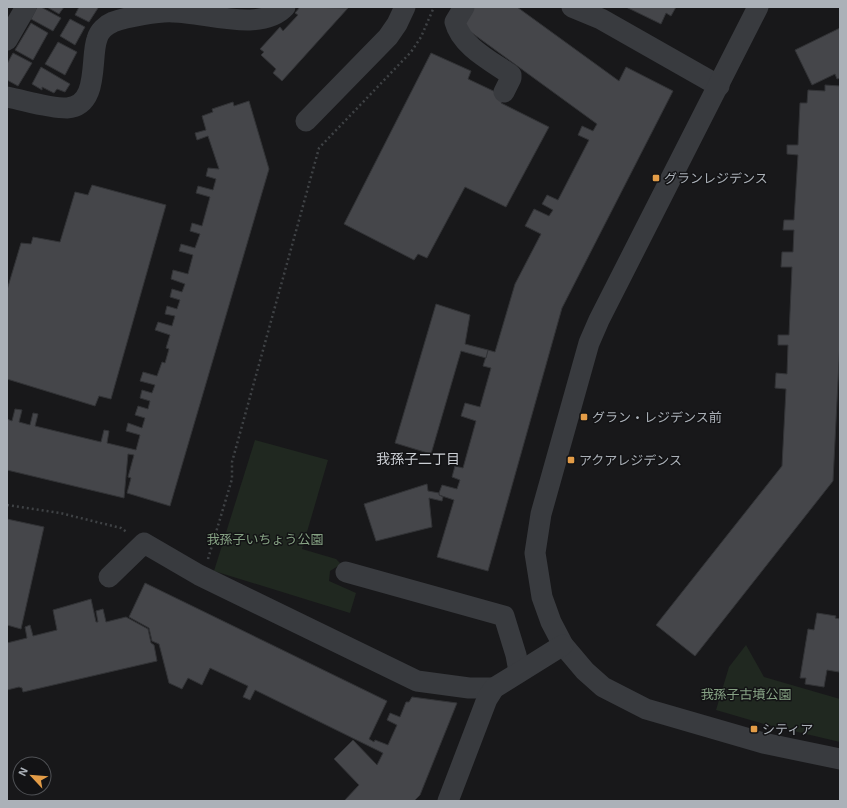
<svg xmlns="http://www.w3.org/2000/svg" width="847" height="808" viewBox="0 0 847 808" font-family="'Exo 2','Noto Sans JP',sans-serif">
<rect width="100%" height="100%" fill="#18181a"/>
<g fill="#202820">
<polygon points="255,440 328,460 302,549 336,559 341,564 330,571 329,581 356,593 350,613 214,571"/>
<polygon points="746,645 764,677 840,699 840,742 764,724 716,710 729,667"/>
</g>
<g fill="#45464a" stroke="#323336">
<polygon points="37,7 41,7 61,18 53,31 31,19"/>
<polygon points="47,7 64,7 59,14"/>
<polygon points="79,7 97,7 98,8 89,22 75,15"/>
<polygon points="300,7 348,8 282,81 273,73 276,69 261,55 264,52 260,49 280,27 283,31 298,15 295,13"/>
<polygon points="474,7 517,7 619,81 626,67 673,91 562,308 488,571 437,557 454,500 439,495 439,493 442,485 457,489 460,480 452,477 455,466 463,468 476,421 461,416 465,403 480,407 491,368 483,366 488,350 495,352 515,284 541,234 525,226 534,209 549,216 553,210 542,204 547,195 558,200 589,140 578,135 582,126 593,131 597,124 461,25"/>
<polygon points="626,7 676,7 671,16 666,13 661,24"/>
<polygon points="70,19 85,27 75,45 60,36"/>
<polygon points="31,23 48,33 33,60 15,50"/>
<polygon points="840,28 840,78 837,79 835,74 812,85 795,50"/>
<polygon points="58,42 77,52 65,75 45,64"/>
<polygon points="13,53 32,63 18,86 7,80 7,64"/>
<polygon points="431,53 471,71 468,79 504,96 501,103 549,127 506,207 465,187 427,258 418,254 414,260 344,224"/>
<polygon points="41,67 70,84 65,92 57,89 54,93 42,87 42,90 32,84"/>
<polygon points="825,85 840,86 840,341 833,481 695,656 656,625 782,466 786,389 775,388 776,373 787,374 788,345 778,345 778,335 789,335 792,267 781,267 782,252 793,252 794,230 783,230 784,220 794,220 798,155 787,154 787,145 798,145 800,103 807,103 808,90 825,91"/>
<polygon points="249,101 269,169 170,506 127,493 131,478 128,477 134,455 128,454 124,498 7,470 7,419 12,421 15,409 22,410 19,422 30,425 33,413 38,414 35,426 101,442 104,430 109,431 107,443 136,450 140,435 126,431 128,423 142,428 145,418 135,415 138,406 148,409 150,401 140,398 142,390 152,393 155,385 140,381 143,372 157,376 162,362 165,363 169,349 166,348 170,335 155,330 158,322 172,326 175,316 165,314 167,306 177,309 180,300 170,297 172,289 182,292 185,284 171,279 173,270 188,274 193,255 179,251 181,244 195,248 200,234 190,231 192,223 202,226 210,197 196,193 198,186 213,190 216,179 206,176 208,168 219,169 208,136 197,140 195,133 206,130 202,116 213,112 212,109 233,102 234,106"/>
<polygon points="92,185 166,205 111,399 99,396 95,406 7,379 7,290 21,243 31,244 33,237 60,242 75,192 88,195"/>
<polygon points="436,304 470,315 465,344 488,350 486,358 461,351 431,454 395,443"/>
<polygon points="427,484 428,491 439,493 439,495 443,497 442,501 429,498 432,527 376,541 364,504"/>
<polygon points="7,519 44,527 21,629 7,625"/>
<polygon points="145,583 387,701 369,739 374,742 375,740 388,745 397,725 387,720 390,713 400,717 406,702 409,702 412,697 457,703 420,795 414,801 344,801 359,785 334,759 353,740 377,765 383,753 255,690 250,700 243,697 248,686 210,668 202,685 188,678 182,689 169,683 159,644 152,641 149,628 129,617"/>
<polygon points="91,599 96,622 98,622 96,611 103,609 106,622 126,617 148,629 151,643 154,645 157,661 23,692 22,688 19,687 7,690 7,643 27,638 25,627 30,625 33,636 57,630 53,610"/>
<polygon points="817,613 836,616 835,618 840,619 840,667 839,672 827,670 824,687 805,684 806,678 800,678 808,629 814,630"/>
</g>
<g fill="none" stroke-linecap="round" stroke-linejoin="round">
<g stroke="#3f4245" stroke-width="2.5" stroke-dasharray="2 3" stroke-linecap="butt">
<polyline points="7,505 60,513 121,528 128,533"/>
<polyline points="208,559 232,479 232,462 319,148 411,52 421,37 434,7"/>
</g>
<g stroke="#393b3f" stroke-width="21">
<path d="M464,7L455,22C461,46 491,61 511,75V78L504,92"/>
<polyline points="572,7 601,19 719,86"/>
<polyline points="758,7 599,320 589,343 541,514 535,553 542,597 551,622 563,645 585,671 603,687 646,709 763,743 840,759"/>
<polyline points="7,40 26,7"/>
<path d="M7,97C27,101 47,108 67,108C100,106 90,57 97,39C99,31 106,25 113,22C126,17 160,11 173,12C205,12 261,33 285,7"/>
<polyline points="306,121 388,37 397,24 405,7"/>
<polyline points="346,572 504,616 516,655 519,671"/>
<polyline points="109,577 144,543 199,575 417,681 469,688 494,688"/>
<polyline points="448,801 487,699 494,688 563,645"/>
</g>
</g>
<g fill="#e39c47" stroke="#131315" stroke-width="1.5">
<rect x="652" y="174" width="8" height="8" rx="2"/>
<rect x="580" y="413" width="8" height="8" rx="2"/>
<rect x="567" y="456" width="8" height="8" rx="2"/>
<rect x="750" y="725" width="8" height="8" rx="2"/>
</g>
<g text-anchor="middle" stroke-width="3" stroke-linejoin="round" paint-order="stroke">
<g font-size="13" fill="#abb1b8" stroke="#131315" text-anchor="start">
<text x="664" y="183">グランレジデンス</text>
<text x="592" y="422">グラン・レジデンス前</text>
<text x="579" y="465">アクアレジデンス</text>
<text x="762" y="734">シティア</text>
</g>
<g font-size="13" fill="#86a284" stroke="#131315">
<text x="265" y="544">我孫子いちょう公園</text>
<text x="746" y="699">我孫子古墳公園</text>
</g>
<g font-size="14" fill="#cccfd5" stroke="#131315">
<text x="418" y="464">我孫子二丁目</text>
</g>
</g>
<rect width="847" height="808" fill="none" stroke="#abb1b8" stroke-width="16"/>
<g transform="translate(32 776) rotate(296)"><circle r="19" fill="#131315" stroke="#505256"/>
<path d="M0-3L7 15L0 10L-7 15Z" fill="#e39c47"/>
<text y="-6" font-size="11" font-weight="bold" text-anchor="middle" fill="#abb1b8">N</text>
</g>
</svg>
